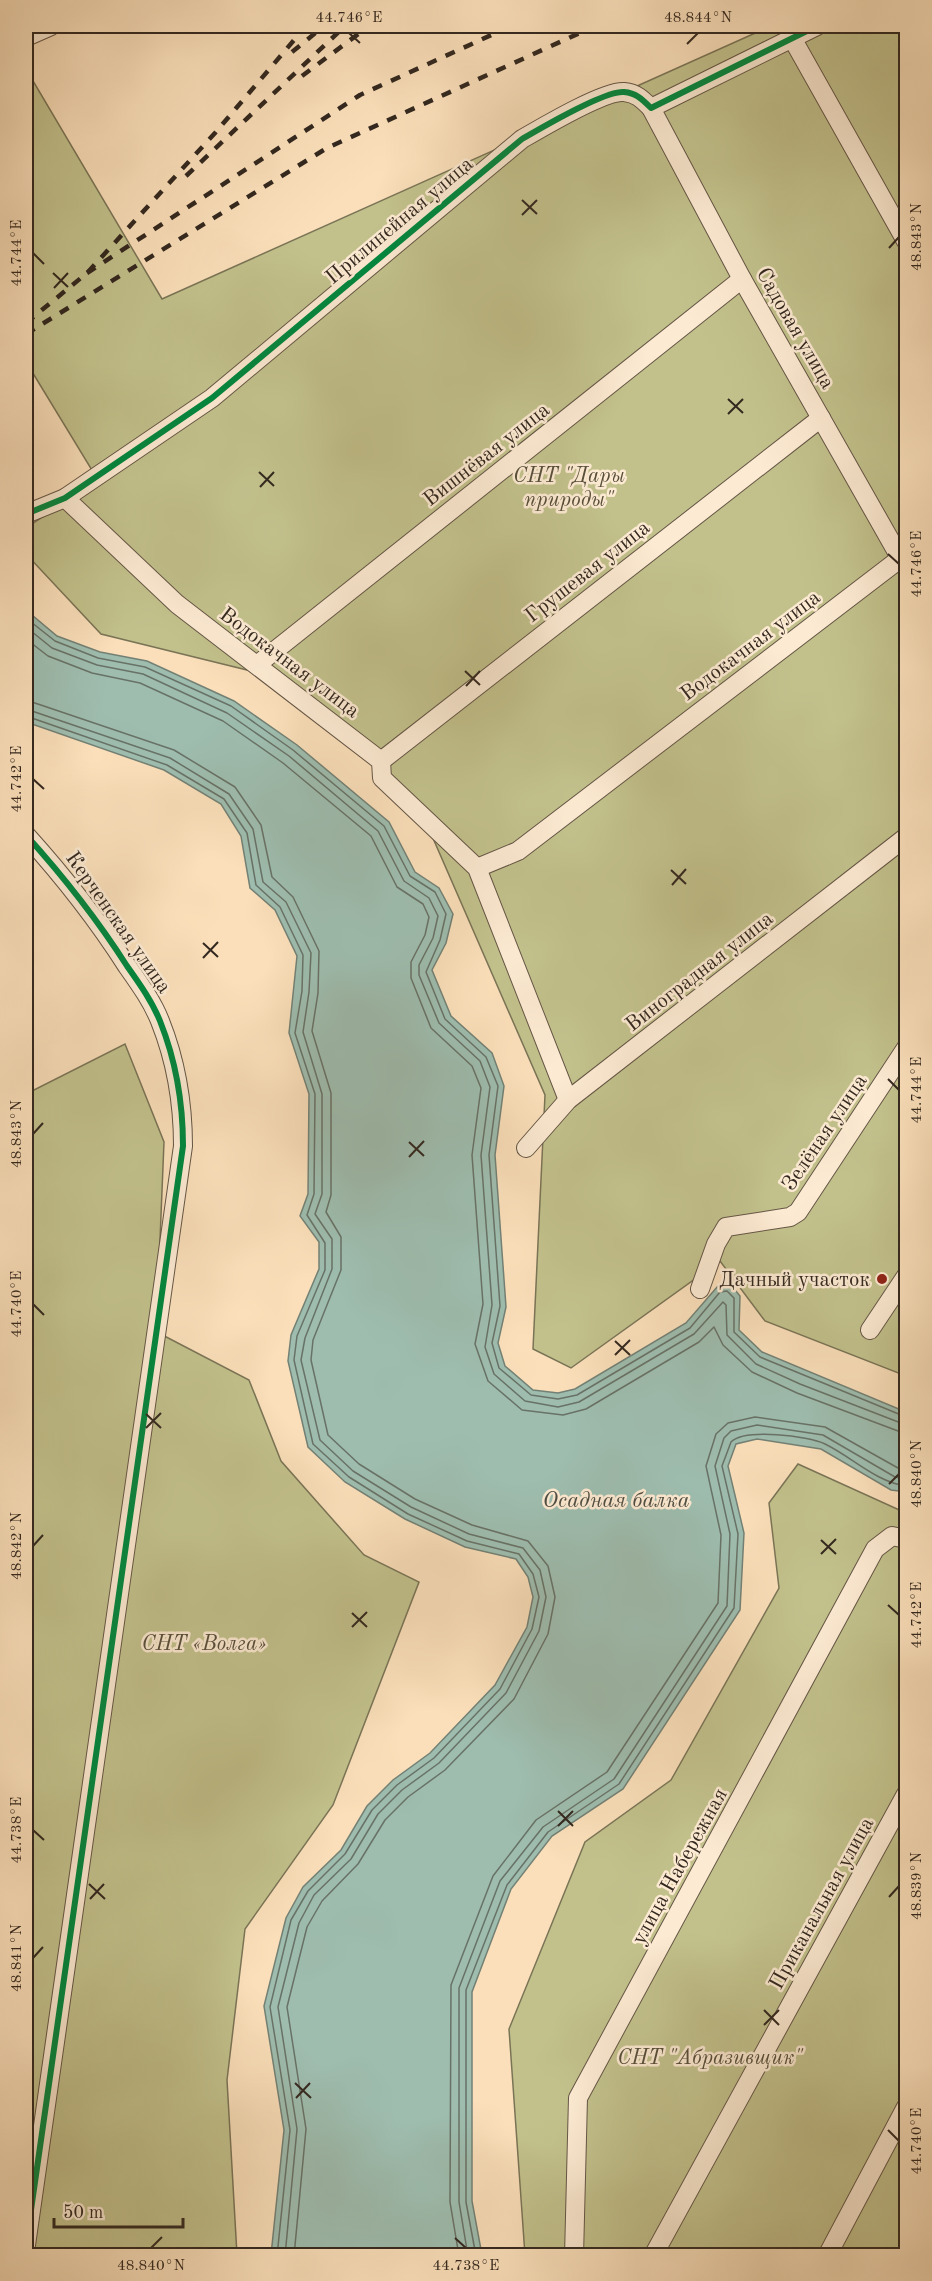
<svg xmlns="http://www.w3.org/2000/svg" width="932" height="2281" viewBox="0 0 932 2281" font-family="'Old Standard TT',serif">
<rect width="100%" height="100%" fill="#fadfba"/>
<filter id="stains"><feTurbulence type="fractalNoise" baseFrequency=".00333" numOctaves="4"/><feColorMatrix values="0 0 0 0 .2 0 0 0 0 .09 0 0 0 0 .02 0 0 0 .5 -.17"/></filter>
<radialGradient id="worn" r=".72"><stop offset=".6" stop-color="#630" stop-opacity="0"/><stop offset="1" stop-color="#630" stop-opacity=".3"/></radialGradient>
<g fill="#c2c18c" stroke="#7a7456" stroke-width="1.5">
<polygon points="771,26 906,26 906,1376 765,1321 720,1261 571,1368 533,1349 545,1095 432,836 375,765 255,672 101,634 26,554 26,528 98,480 31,370 26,369 26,69 162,299"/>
<polygon points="125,1044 164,1142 159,1264 149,1328 249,1380 281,1461 364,1555 419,1582 333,1805 245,1929 227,2080 237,2255 26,2256 26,1094"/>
<polygon points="798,1464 906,1513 906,2255 525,2255 509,2029 585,1842 671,1780 779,1588 769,1503"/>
</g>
<polygon fill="#9ebdaf" stroke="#738175" stroke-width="1.5" points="26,610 57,636 100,652 147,661 234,701 297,745 389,822 415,872 439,888 453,914 446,943 432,970 451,1016 492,1053 504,1086 495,1155 506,1307 498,1343 505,1366 533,1390 558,1393 575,1389 686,1323 718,1286 731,1285 740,1296 739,1330 762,1352 906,1412 906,1492 891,1490 821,1449 757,1439 736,1444 728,1466 744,1533 740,1610 623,1789 552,1836 511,1889 472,1992 472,2201 482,2255 271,2255 284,2130 264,2006 286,1918 303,1887 341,1850 367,1806 393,1780 430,1753 495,1685 527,1627 533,1597 528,1577 516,1559 465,1547 405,1519 345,1482 308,1447 288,1361 291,1335 319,1269 319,1242 300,1216 308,1194 309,1094 289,1033 297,956 275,910 250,888 241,836 221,804 164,770 26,722"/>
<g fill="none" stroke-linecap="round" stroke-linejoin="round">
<g stroke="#687267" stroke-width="1.5">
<polyline points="26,618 55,641 98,658 145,667 231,706 293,750 384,826 410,876 435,892 446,914 440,940 426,972 445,1019 486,1057 498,1086 489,1155 500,1306 492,1343 499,1368 531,1395 558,1399 577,1395 690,1328 720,1292 727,1291 734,1298 734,1332 760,1357 906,1417"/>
<polyline points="26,627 52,648 97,665 143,674 227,713 289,756 378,831 404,881 429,898 438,916 433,938 419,965 419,975 439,1023 480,1061 490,1087 481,1155 492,1305 485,1347 494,1374 525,1401 558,1407 579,1402 694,1334 723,1302 726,1305 727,1335 756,1364 800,1384 906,1425"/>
<polyline points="26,639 48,656 92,673 140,683 223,721 283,763 371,836 397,887 423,904 429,917 425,935 411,962 411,978 431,1028 472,1066 481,1088 472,1155 483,1304 475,1344 488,1381 522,1410 563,1415 586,1409 699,1342 714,1327 723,1345 752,1372 797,1393 906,1434"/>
<polyline points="26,700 174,750 235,787 261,825 272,877 293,897 319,951 318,993 312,1031 331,1093 331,1195 326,1212 341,1237 341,1270 313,1340 311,1360 328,1435 359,1464 415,1499 472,1525 528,1541 548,1566 555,1597 548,1634 514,1699 445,1770 408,1797 385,1820 358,1864 322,1901 307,1927 287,2007 306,2129 294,2256"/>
<polyline points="26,709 170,758 229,794 253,829 263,882 286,902 311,953 309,992 303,1032 322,1094 322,1194 315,1214 332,1239 332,1269 305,1338 301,1360 320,1440 353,1471 411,1507 469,1534 523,1548 540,1570 546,1597 539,1631 506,1693 439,1763 402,1790 378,1814 351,1859 314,1895 299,1923 278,2007 297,2129 285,2256"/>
<polyline points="26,716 167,765 224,799 247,833 256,885 280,907 303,955 302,991 295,1033 315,1094 314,1194 307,1215 325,1243 325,1270 297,1336 294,1360 313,1444 349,1477 408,1514 467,1541 519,1554 533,1574 539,1597 532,1629 500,1689 434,1758 397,1785 372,1810 345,1854 308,1891 291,1920 270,2007 290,2130 277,2256"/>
<polyline points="459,2256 450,2202 451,1985 493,1876 536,1820 607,1772 718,1603 721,1535 706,1466 716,1434 728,1423 755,1417 825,1427 898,1468 906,1470"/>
<polyline points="468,2256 459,2202 459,1988 500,1881 543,1827 614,1779 727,1606 730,1534 715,1466 724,1438 731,1431 757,1425 823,1435 895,1477 906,1479"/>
<path d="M476,2256L466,2202V1990L507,1885L548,1832L619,1784L734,1608L738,1534L722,1466L731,1442C745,1428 808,1436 825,1444C852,1457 876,1482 906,1486"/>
</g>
<g stroke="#655646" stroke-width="20">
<g id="minor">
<polyline points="26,37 51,26"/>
<polyline points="792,38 906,241"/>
<polyline points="651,108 742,279 906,568"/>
<polyline points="65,498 177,604 381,761 382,778 477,868 568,1100"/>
<path d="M26,514L65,498L212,398L522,139C541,128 605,90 624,92C636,93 642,99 651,108L817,26"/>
<polyline points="258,664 742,279"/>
<polyline points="381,761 821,418"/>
<path d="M26,835C63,876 97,919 127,966C139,983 152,1001 160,1021C176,1061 183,1104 183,1146L26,2245"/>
<polyline points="477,868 518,851 901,558"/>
<polyline points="526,1148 568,1100 906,837"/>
<polyline points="700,1289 716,1244 726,1227 790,1217 798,1212 906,1048"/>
<polyline points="870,1330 906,1276"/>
<polyline points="574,2256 578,2098 875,1549 892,1536 906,1539"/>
<polyline points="653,2256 906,1794"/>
<polyline points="827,2256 906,2107"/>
</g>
</g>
<use href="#minor" stroke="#fcead2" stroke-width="18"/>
<g stroke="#33281f" stroke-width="4.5" stroke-dasharray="10 10" stroke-linecap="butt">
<polyline points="292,52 324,26"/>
<polyline points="302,76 369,26"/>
<polyline points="186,176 345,26"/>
<polyline points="87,273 360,95 511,26"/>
<polyline points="26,323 87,273 215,133 306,26"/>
<polyline points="26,334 327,148 595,26"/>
</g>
<g stroke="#fcead2" stroke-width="10">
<g id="cycleway">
<path d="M26,514L65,498L212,398L522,139C541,128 605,90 624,92C636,93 642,99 651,108L817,26"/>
<path d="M26,835C63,876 97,919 127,966C139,983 152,1001 160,1021C176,1061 183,1104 183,1146L26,2245"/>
</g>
</g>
<use href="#cycleway" stroke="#00873e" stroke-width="6"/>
</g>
<path fill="none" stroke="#33281f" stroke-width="2" d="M349,33L360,43M687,44L698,33M522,200L537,214M522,215L537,200M889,248L899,237M33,253L44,264M53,273L68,287M54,288L68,273M728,399L743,413M728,414L743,399M259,472L274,486M260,487L274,472M888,554L899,564M465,671L480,685M466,686L480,671M33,779L44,789M671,870L686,884M672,885L686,869M203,943L218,957M203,958L218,942M888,1079L899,1090M33,1134L43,1123M409,1142L424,1156M409,1157L424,1141M33,1304L44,1315M615,1341L630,1355M615,1355L630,1340M146,1414L161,1428M146,1428L161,1413M889,1484L899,1474M821,1540L836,1554M33,1546L43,1535M821,1554L836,1539M888,1605L899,1615M352,1613L367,1627M352,1627L367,1612M558,1811L573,1826M558,1826L573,1811M33,1830L44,1840M89,1884L105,1899M889,1897L899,1886M90,1899L104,1884M33,1958L43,1947M764,2010L779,2025M764,2025L779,2010M295,2083L311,2098M296,2098L310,2083M888,2130L899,2141M455,2238L466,2248M151,2248L162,2237"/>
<circle fill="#8f2418" stroke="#fcead2" stroke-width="2" cx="882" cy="1279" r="6"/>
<g text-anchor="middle" stroke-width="5" stroke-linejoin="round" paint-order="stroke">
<g font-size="21" fill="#33281f" stroke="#fcead2">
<text transform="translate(399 220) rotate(-40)" y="7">Прилинейная улица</text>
<text transform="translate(796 328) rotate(60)" y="7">Садовая улица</text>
<text transform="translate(486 454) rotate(-38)" y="7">Вишнёвая улица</text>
<text transform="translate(587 571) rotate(-38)" y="7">Грушевая улица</text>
<text transform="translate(750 645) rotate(-37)" y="7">Водокачная улица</text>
<text transform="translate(290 662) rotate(37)" y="7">Водокачная улица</text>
<text transform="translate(119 922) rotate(55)" y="7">Керченская улица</text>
<text transform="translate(699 971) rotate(-38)" y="7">Виноградная улица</text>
<text transform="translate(824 1132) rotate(-56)" y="7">Зелёная улица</text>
<text transform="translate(679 1866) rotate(-61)" y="7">улица Набережная</text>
<text transform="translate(821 1903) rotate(-61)" y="7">Приканальная улица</text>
</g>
<g font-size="21" font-style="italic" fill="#574e3a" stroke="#fcead2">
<text x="569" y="482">СНТ "Дары<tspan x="569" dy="24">природы"</tspan></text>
<text x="204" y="1650">СНТ «Волга»</text>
<text x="710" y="2064">СНТ "Абразивщик"</text>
</g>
<g font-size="21" fill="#33281f" stroke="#fcead2" text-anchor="end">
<text x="870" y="1286">Дачный участок</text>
</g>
<g font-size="22" font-style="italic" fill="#4e4d43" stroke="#fcead2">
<text x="616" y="1507">Осадная балка</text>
</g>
</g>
<rect width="932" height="2281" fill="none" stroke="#fadfba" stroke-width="66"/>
<path d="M54 2218v9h129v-9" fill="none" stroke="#33281f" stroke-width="3"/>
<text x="63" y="2218" font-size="18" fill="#33281f" stroke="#fcead2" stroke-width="4.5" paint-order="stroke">50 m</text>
<rect x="33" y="33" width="866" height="2215" fill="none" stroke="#33281f" stroke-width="2"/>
<g font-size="15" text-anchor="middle" fill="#33281f">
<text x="349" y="22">44.746°E</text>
<text x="698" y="22">48.844°N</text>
<text transform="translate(916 237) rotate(-90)" y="5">48.843°N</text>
<text transform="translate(16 253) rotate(-90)" y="5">44.744°E</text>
<text transform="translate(916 564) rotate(-90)" y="5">44.746°E</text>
<text transform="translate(16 779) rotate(-90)" y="5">44.742°E</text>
<text transform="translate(916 1090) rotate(-90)" y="5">44.744°E</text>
<text transform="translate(16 1134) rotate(-90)" y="5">48.843°N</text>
<text transform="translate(16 1304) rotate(-90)" y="5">44.740°E</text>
<text transform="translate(916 1474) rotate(-90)" y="5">48.840°N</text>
<text transform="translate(16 1546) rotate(-90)" y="5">48.842°N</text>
<text transform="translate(916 1615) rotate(-90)" y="5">44.742°E</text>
<text transform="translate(16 1830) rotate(-90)" y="5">44.738°E</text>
<text transform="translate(916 1886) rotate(-90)" y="5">48.839°N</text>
<text transform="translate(16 1958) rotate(-90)" y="5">48.841°N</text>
<text transform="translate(916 2141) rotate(-90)" y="5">44.740°E</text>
<text x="151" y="2270">48.840°N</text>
<text x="466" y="2270">44.738°E</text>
</g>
<rect width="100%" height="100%" filter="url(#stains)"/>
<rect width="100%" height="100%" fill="url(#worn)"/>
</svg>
